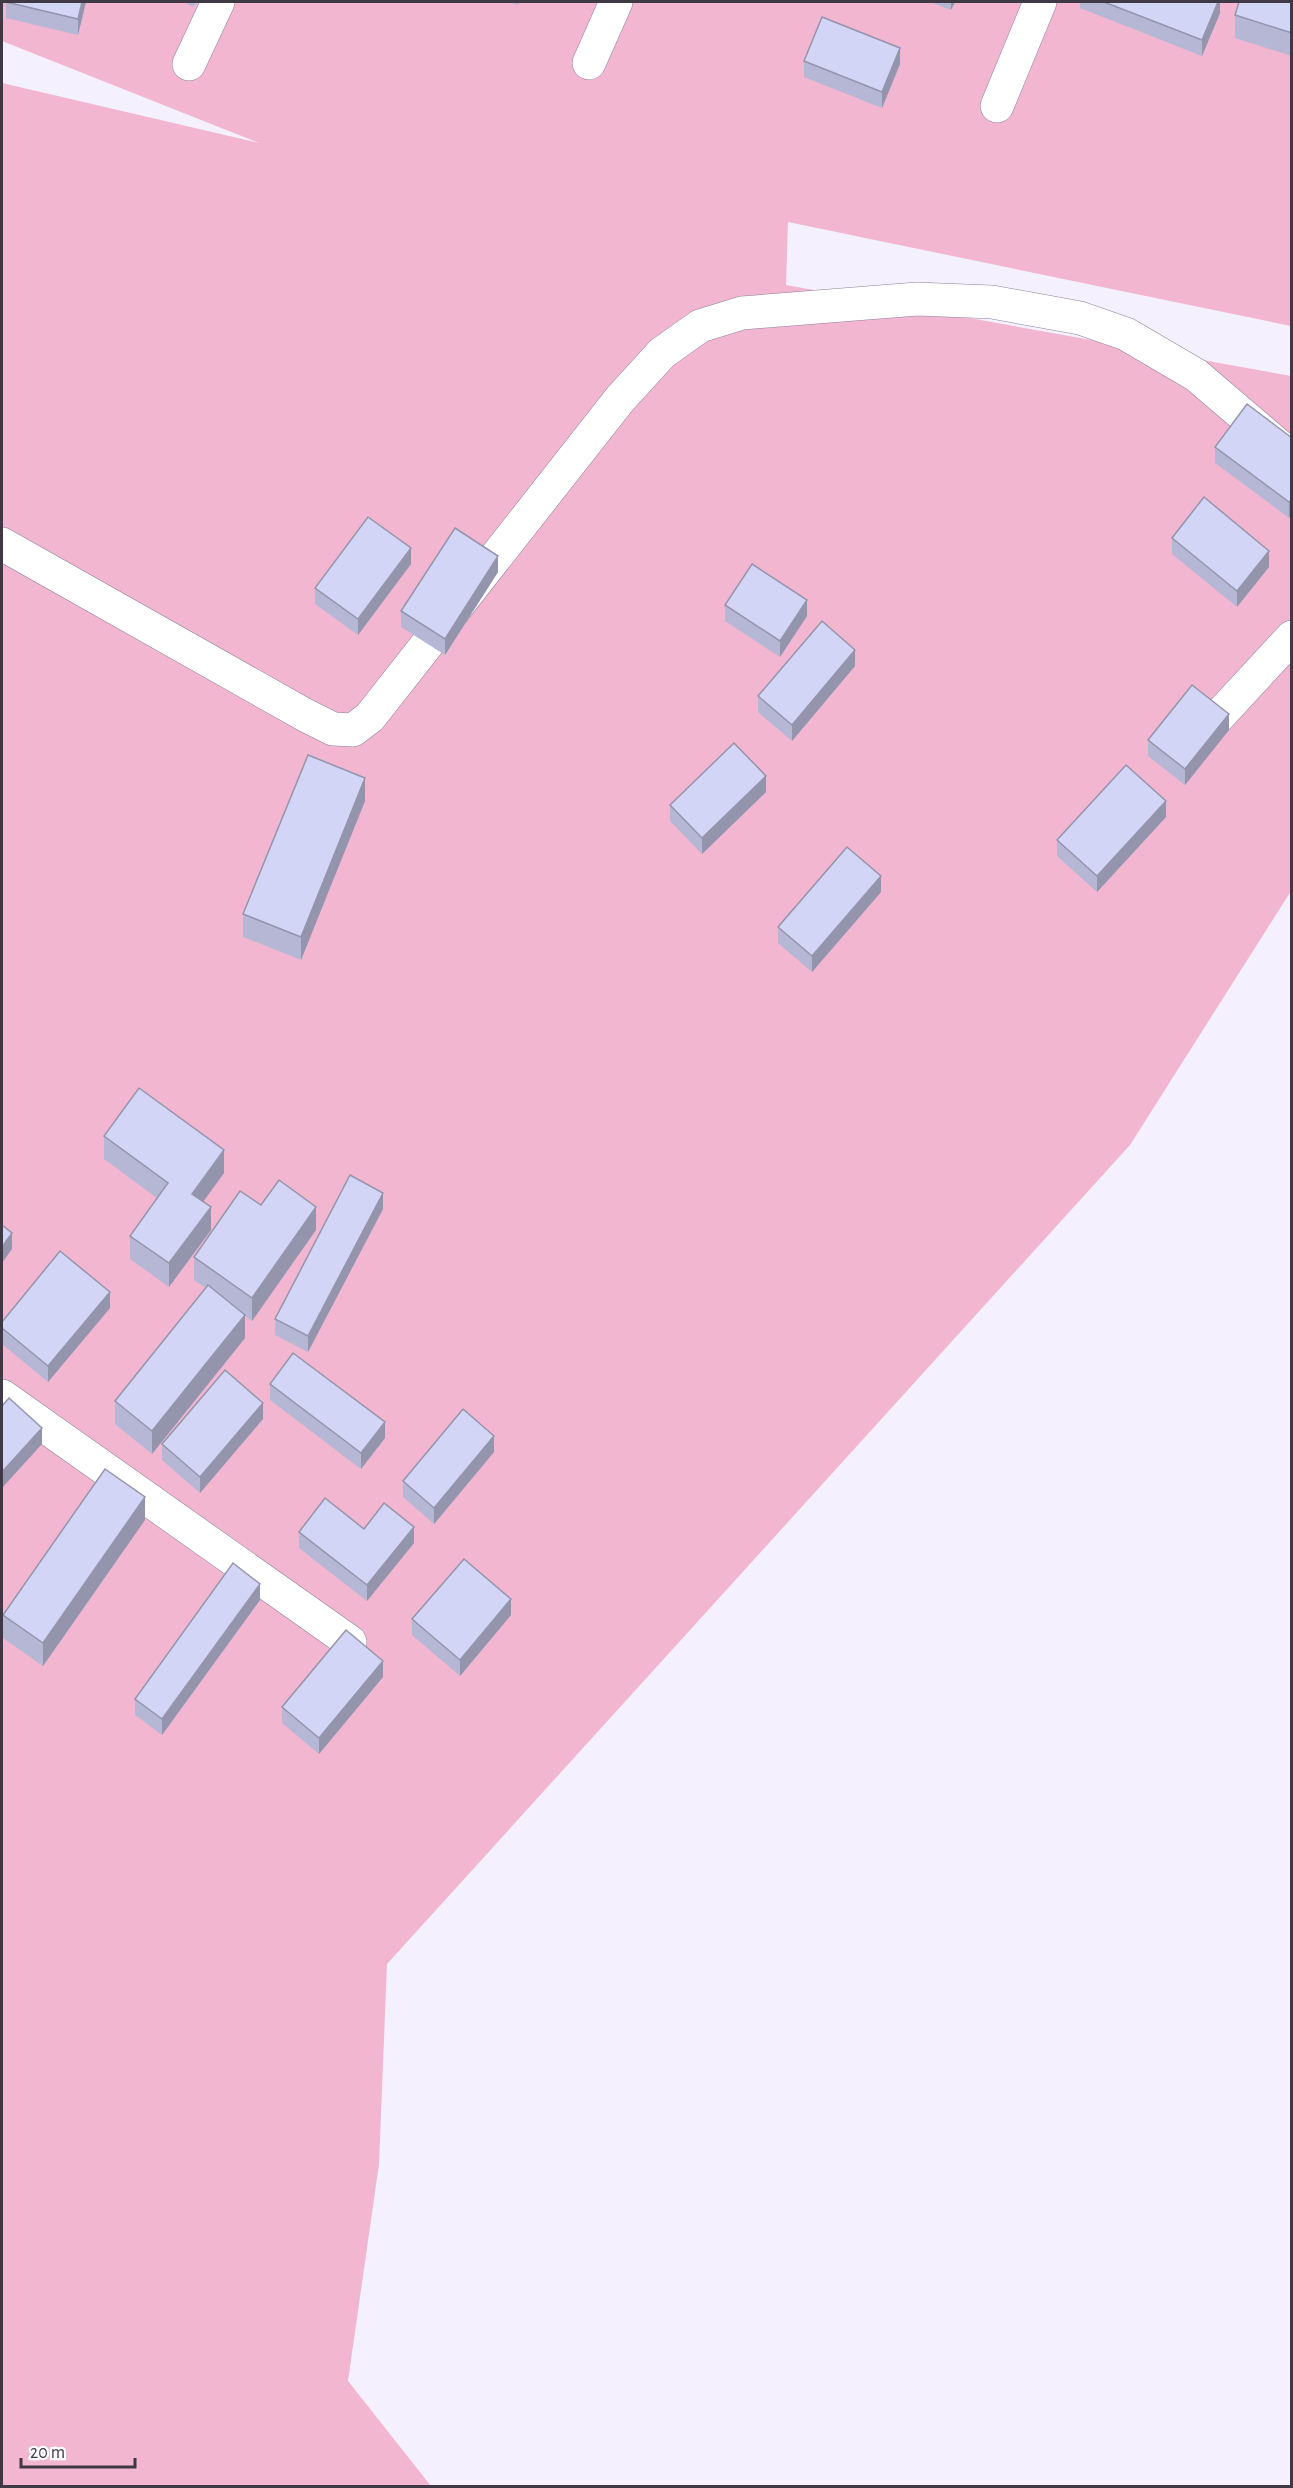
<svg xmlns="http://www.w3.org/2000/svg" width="1293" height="2488" viewBox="0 0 1293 2488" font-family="'Alegreya Sans',sans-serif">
<rect width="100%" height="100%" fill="#f5f0fd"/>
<polygon fill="#f2b6d0" points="2,2 1291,2 1291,326 788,222 786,285 1291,376 1291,891 1130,1145 387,1964 379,2164 348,2381 431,2486 2,2486 2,83 259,143 2,41"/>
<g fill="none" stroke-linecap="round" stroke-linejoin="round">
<g stroke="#8e819e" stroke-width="34">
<g id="minor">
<polyline points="589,63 616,2"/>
<polyline points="189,64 218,2"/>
<polyline points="997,106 1040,2"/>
<polyline points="2,544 305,715 333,729 353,730 370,717 620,399 662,353 700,326 742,313 917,299 992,302 1080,318 1126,334 1196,375 1292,457"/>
<polyline points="1193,744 1292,637"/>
<polyline points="2,1396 350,1642"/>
</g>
</g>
<use href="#minor" stroke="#fff" stroke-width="33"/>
</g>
<g fill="#b5b7d4">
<polygon points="6,2 86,2 78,35 6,18"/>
<polygon points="185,2 197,2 193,7"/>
<polygon points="509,2 520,2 518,5"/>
<polygon points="930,2 955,2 951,10"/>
<polygon points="1080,2 1220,2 1220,13 1202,56 1080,8"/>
<polygon points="1292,2 1292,56 1235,38 1235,15"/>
<polygon points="804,61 900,64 882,108 804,77"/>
<polygon points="1292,438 1289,518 1215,463 1215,447"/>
<polygon points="1172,538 1269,567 1237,607 1172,554"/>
<polygon points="411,564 358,635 315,604 315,588"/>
<polygon points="498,572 445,655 401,627 401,611"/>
<polygon points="725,605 807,616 780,657 725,621"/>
<polygon points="855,666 792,741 758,712 758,696"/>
<polygon points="1229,730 1185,785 1148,756 1148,740"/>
<polygon points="766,792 702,854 670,821 670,805"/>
<polygon points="365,801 301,960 243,937 243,914"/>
<polygon points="1166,817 1097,892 1057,856 1057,840"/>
<polygon points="881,892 812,972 778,943 778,927"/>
<polygon points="104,1136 224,1173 203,1202 211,1230 169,1287 130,1259 130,1236 157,1198 104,1159"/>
<polygon points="261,1205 316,1230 252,1321 245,1316 245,1338 152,1454 115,1424 115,1401 206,1288 194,1280 194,1257"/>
<polygon points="383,1209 308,1352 275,1335 275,1319"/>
<polygon points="110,1308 48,1382 2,1344 2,1322"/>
<polygon points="270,1384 385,1438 361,1469 270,1400"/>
<polygon points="263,1419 200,1493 162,1460 162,1444"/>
<polygon points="494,1452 434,1524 403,1497 403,1481"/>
<polygon points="145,1520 43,1666 3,1638 3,1615"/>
<polygon points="364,1529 414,1543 367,1601 299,1548 299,1532"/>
<polygon points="260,1600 162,1735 135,1715 135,1699"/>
<polygon points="511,1615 460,1676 412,1635 412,1619"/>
<polygon points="383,1677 319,1754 282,1723 282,1707"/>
</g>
<g fill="#9495ac">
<polygon points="82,2 86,2 78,35 78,19"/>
<polygon points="951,2 955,2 951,10"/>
<polygon points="1218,2 1220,2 1220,13 1202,56 1202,40"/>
<polygon points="900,48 900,64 882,108 882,92"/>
<polygon points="1292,499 1292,515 1289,518 1289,502"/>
<polygon points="411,548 411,564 358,635 358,619"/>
<polygon points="1269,551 1269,567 1237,607 1237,591"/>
<polygon points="498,556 498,572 445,655 445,639"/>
<polygon points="807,600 807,616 780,657 780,641"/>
<polygon points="855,650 855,666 792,741 792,725"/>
<polygon points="1229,714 1229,730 1185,785 1185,769"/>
<polygon points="766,776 766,792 702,854 702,838"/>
<polygon points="365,778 365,801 301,960 301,937"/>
<polygon points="1166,801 1166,817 1097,892 1097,876"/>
<polygon points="881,876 881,892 812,972 812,956"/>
<polygon points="224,1150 224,1173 192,1217 192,1194"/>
<polygon points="383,1193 383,1209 308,1352 308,1336"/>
<polygon points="211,1207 211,1230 169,1287 169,1263"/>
<polygon points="316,1207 316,1230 252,1321 252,1298"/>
<polygon points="12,1233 12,1249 2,1263 2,1247"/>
<polygon points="110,1292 110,1308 48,1382 48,1366"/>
<polygon points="245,1315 245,1338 152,1454 152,1431"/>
<polygon points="263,1403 263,1419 200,1493 200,1477"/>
<polygon points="385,1422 385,1438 361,1469 361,1453"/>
<polygon points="42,1428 42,1444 2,1488 2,1472"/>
<polygon points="494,1436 494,1452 434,1524 434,1508"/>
<polygon points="145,1497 145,1520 43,1666 43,1643"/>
<polygon points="414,1527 414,1543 367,1601 367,1585"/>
<polygon points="260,1584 260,1600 162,1735 162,1719"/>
<polygon points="511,1599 511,1615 460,1676 460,1660"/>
<polygon points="383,1661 383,1677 319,1754 319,1738"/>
</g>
<g fill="#d3d5f6" stroke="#9495ac" stroke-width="1.5">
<polygon points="6,2 82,2 78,19"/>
<polygon points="1104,2 1218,2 1202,40"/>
<polygon points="1239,2 1292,2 1292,33 1235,15"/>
<polygon points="822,17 900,48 882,92 804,61"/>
<polygon points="1247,404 1292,438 1292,499 1289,502 1215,447"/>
<polygon points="1204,497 1269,551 1237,591 1172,538"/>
<polygon points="368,517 411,548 358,619 315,588"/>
<polygon points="455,528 498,556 445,639 401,611"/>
<polygon points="752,564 807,600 780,641 725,605"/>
<polygon points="822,621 855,650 792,725 758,696"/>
<polygon points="1192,685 1229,714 1185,769 1148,740"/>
<polygon points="734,743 766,776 702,838 670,805"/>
<polygon points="308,755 365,778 301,937 243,914"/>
<polygon points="1126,765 1166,801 1097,876 1057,840"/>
<polygon points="847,847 881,876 812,956 778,927"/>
<polygon points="139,1088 224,1150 192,1194 211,1207 169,1263 130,1236 168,1183 104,1136"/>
<polygon points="350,1175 383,1193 308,1336 275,1319"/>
<polygon points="279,1180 316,1207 252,1298 194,1257 240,1191 261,1205"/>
<polygon points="2,1225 12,1233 2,1247"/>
<polygon points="60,1251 110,1292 48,1366 2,1328 2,1322"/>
<polygon points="208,1285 245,1315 152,1431 115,1401"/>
<polygon points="293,1353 385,1422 361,1453 270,1384"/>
<polygon points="225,1370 263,1403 200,1477 162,1444"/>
<polygon points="9,1398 42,1428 2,1472 2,1406"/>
<polygon points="463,1409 494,1436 434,1508 403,1481"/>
<polygon points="105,1469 145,1497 43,1643 3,1615"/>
<polygon points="325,1498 364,1529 384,1503 414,1527 367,1585 299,1532"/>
<polygon points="464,1559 511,1599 460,1660 412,1619"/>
<polygon points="233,1563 260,1584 162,1719 135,1699"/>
<polygon points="346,1630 383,1661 319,1738 282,1707"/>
</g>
<rect width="1293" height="2488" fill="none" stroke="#3e3945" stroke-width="6"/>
<path d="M21 2458v9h114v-9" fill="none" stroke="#3e3945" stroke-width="3"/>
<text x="30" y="2458" font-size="18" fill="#3e3945" stroke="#ffffff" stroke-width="4.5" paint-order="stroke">20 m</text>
</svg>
